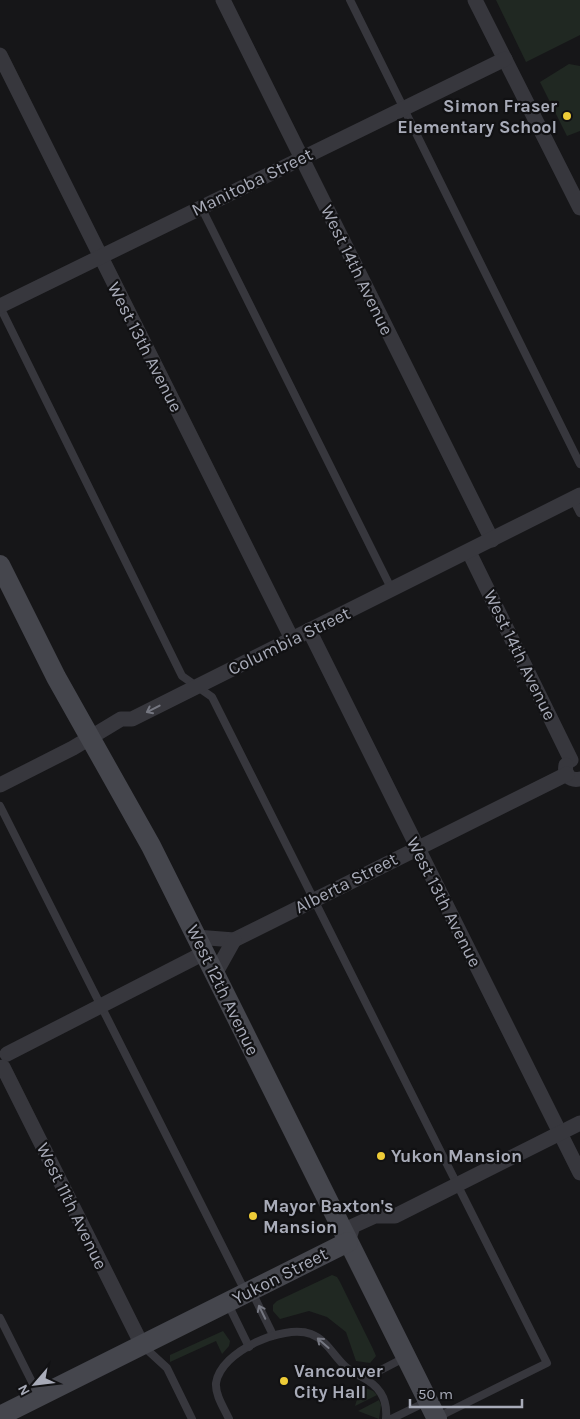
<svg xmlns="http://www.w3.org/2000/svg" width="580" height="1419" viewBox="0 0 580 1419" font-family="Karla,sans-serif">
<rect width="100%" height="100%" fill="#161618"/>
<g fill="#202822">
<polygon points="496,0 580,0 580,35 526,62"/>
<polygon points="569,64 580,66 580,131 567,136 540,82"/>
<polygon points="332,1275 337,1277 340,1282 373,1349 376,1356 370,1363 356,1361 346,1332 327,1317 309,1311 280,1319 273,1311 273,1305 277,1301"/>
<polygon points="223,1331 230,1341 229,1346 222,1354 216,1341 170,1362 170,1355"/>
<polygon points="361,1386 373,1391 377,1395 355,1406"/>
<polygon points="379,1400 381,1405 379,1419 358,1411"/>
</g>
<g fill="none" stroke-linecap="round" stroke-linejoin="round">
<g stroke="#37373d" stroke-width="8">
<polyline points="350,0 580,464"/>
<polyline points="201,207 392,590"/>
<polyline points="0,307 182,676 212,697 547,1363 438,1417"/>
<polyline points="573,499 580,513"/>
<polyline points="0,806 246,1293"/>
<polyline points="252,1292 273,1335"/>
<polyline points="228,1304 249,1347"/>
<polyline points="0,1318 39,1396"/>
<polyline points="142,1345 167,1368 192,1419"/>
<path d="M360,1376C378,1385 388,1397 386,1419"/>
<path d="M229,1419C224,1408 215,1395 216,1383C221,1351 283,1324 311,1334C332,1342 336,1366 360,1376L377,1372L404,1358"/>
<polyline points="391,1419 428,1401"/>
</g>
<g stroke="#37373d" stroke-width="15">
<polyline points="223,0 492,540"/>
<polyline points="475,0 580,208"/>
<polyline points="0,55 292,639"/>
<polyline points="0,306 505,59"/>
<polyline points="469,552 571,760"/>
<polyline points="309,630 580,1173"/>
<path d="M566,765C564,775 570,781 580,779"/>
<polyline points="0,785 73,748 121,719 132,719 580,495"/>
<polyline points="196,937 234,940 567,774"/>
<polyline points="215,974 234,940"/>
<polyline points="7,1054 204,953"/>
<polyline points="3,1067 142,1345"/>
<polyline points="348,1242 353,1226 375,1216 395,1216 580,1123"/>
</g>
<g stroke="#45464d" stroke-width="20">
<polyline points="0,565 56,677 151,846 437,1419"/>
<polyline points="0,1416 348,1242"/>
</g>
</g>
<defs><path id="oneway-shaft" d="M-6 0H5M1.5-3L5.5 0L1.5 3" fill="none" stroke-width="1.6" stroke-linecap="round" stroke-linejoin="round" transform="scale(1.25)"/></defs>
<g stroke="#757781">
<use href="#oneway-shaft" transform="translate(153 709) rotate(153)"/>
<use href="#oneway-shaft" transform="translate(262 1312) rotate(-116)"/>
<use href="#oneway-shaft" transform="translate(323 1343) rotate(-139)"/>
</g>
<g fill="#eecc37" stroke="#111113" stroke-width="2">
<circle cx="567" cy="116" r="5"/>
<circle cx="381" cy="1156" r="5"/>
<circle cx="253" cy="1216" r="5"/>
<circle cx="284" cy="1381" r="5"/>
</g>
<g text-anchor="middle" stroke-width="4.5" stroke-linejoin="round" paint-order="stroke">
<g font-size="18" font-weight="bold" fill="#a8abb8" stroke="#111113" text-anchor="start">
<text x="557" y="112" text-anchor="end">Simon Fraser<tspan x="557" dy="21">Elementary School</tspan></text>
<text x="391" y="1162">Yukon Mansion</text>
<text x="263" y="1212">Mayor Baxton's<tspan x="263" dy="21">Mansion</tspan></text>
<text x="294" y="1377">Vancouver<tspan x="294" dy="21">City Hall</tspan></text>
</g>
<g font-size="18" fill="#a8abb8" stroke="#111113">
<text transform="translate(252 182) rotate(-26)" y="6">Manitoba Street</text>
<text transform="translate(357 270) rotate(64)" y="6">West 14th Avenue</text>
<text transform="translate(145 347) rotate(63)" y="6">West 13th Avenue</text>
<text transform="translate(289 641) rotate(-26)" y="6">Columbia Street</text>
<text transform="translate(520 655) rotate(64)" y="6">West 14th Avenue</text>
<text transform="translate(346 883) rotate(-27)" y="6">Alberta Street</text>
<text transform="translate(444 902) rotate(63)" y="6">West 13th Avenue</text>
<text transform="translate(223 990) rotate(64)" y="6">West 12th Avenue</text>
<text transform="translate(72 1206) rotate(64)" y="6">West 11th Avenue</text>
<text transform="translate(280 1276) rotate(-27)" y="6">Yukon Street</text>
</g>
</g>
<g transform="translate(35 1384) rotate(242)" stroke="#111113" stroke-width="4" paint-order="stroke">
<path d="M0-4L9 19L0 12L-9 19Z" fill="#a8abb8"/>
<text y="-8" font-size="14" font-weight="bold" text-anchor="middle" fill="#a8abb8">N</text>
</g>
<path d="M410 1399v8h112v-8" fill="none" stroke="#a8abb8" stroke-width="2.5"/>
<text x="418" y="1399" font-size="15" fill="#a8abb8" stroke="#111113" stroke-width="4" paint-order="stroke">50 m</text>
</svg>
